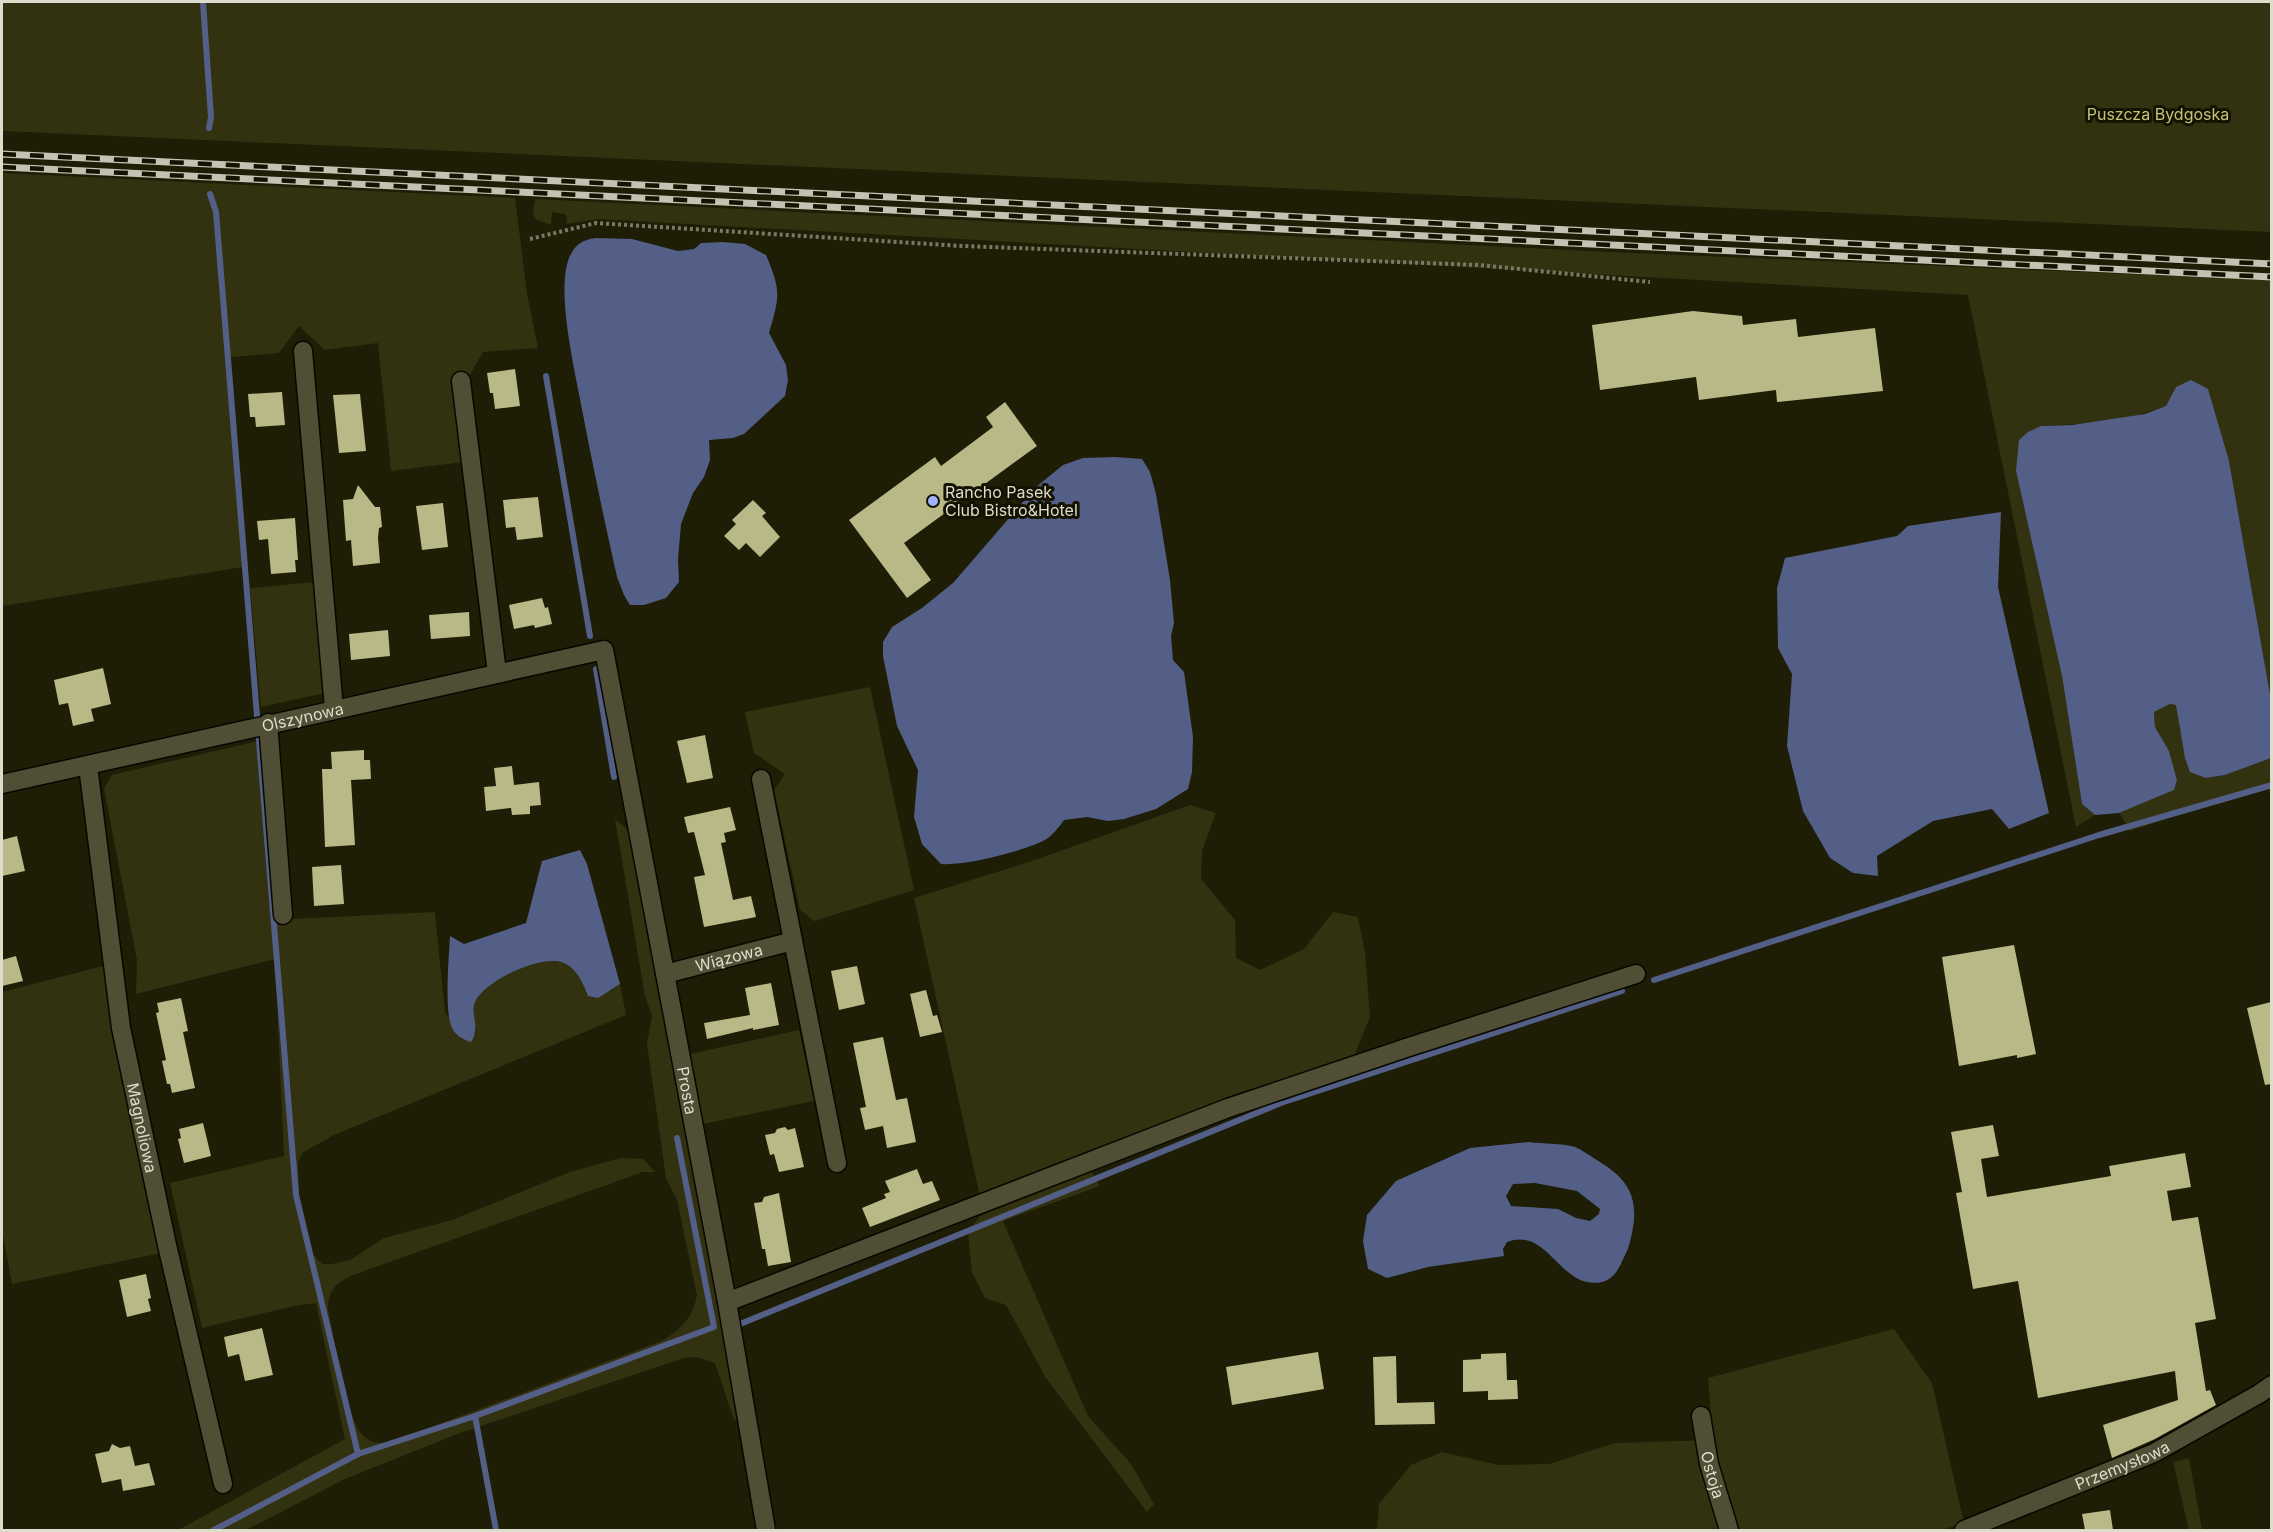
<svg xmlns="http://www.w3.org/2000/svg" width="2273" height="1532" viewBox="0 0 2273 1532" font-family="Inter,sans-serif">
<rect width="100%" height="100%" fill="#1e1d05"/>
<g fill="#333210">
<polygon points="2,2 2271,2 2271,232 2,131"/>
<polygon points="2,173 515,198 527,294 538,348 483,352 468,378 463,462 391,471 378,343 325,350 299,326 279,353 231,357 248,566 2,606"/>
<path d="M535,199L1610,252L2271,280V700L2229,461L2176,387L2166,406C2127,421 2082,424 2041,426L2016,471L2062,676L2082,804L2095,815L2076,827L1968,295L599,219L566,224L567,216L565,214L552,212L551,225L535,219L533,213Z"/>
<polygon points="315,582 325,693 261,707 250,588"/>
<polygon points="870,687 914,890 814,921 800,910 774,790 785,774 754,753 745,712"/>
<polygon points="2170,704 2176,705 2179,713 2179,728 2206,778 2225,775 2271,758 2271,783 2130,831 2119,813 2174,790 2177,780 2169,751 2155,727 2154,712"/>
<path d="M262,740L272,920L435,912L445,1012L450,1019L452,1029L476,1034C475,1025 472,1010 475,1002C483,981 543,954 564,963C577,969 583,983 588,996L611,991L620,984L626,1015L334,1135L302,1153L298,1162L300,1211L304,1232L310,1251L322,1264H332L350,1260L384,1238L452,1220L570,1172L620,1158L643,1159L655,1172H643L350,1276C334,1285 329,1290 328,1308C334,1336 345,1423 366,1438C374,1444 380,1443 388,1443L664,1340C683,1327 693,1317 697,1295L677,1200L666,1178L647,1044L652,1016L645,996L615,819L628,830L741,1419L734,1420L715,1363L696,1357L684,1358L460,1433L345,1479L246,1530H178L345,1439L316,1303L294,1306L202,1328L170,1183L284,1156L275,959L136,994L137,960L104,789L112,775Z"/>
<polygon points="1190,805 1216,813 1202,851 1201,879 1235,920 1236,958 1260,970 1304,949 1333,912 1358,917 1365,952 1370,1017 1354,1056 1230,1096 980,1197 914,898 1032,861"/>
<polygon points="103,966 115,1047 161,1253 12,1284 2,1230 2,992"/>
<polygon points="799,1030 814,1101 703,1124 690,1054"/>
<polygon points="1092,1172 1100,1186 1003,1221 1088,1416 1131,1464 1154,1504 1147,1512 1046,1378 1006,1305 985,1298 972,1272 968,1232 980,1216"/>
<polygon points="1894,1329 1932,1383 1964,1523 1941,1530 1377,1530 1379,1504 1411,1465 1442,1452 1499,1465 1549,1464 1615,1443 1713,1440 1708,1378"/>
<polygon points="2189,1458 2202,1530 2189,1530 2173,1462"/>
</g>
<g fill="#545f87" fill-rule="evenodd">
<path d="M596,238L632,239L678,251L694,249L701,243L723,242L745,244L766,255C781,291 780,295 769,333L786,365L788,380L785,396L744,434L733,438L709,440L710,460L704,477L693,493L681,524L678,559L679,582L666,598L644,605H630L624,595L617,577C603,515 590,452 578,389C572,356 557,290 569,258C575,245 581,240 596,238Z"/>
<polygon points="2191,380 2208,389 2229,461 2271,700 2271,758 2225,775 2206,778 2190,772 2185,758 2176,705 2170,704 2154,712 2155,727 2169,751 2177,780 2174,790 2119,813 2095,815 2082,804 2062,676 2016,471 2019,440 2028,432 2041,426 2072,425 2145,414 2166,406 2176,387"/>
<path d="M1115,457L1142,459L1150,472L1156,494L1170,580L1174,623L1171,636L1173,660L1184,672L1193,737L1192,772L1188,789L1156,809L1124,819L1108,821L1087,817L1064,820C1059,827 1053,835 1045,840C1023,851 966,866 941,864L922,844L914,817L918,770L897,726L883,656V642L892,627L922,608L953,583L1036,487L1063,465L1083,458Z"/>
<polygon points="2001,512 1998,587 2049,813 2009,829 1992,809 1933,821 1877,856 1878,876 1853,873 1830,858 1803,811 1787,746 1792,674 1778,648 1777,588 1785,558 1897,536 1908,526"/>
<path d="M580,850L587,864L620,984L598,998L588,996C583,983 577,969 564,963C543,953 484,981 475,1002C470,1015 481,1027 471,1042C464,1040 455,1035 452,1028C444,1011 449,956 450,936L464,944L526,923L542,861Z"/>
<path d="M1529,1142C1543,1144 1561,1143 1575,1147C1582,1150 1589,1155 1595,1159C1626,1177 1640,1195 1632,1233C1630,1241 1629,1248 1625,1255C1620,1266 1615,1279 1602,1282C1560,1291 1549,1226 1507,1242L1503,1249L1504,1256L1428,1267L1387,1278L1368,1269L1363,1241L1367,1215L1396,1181L1470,1148ZM1535,1183L1577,1191L1600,1209L1599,1214L1590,1221L1576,1218L1558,1209L1511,1206L1506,1196L1513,1184Z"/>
</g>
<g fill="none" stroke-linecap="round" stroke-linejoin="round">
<g stroke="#545f87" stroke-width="6">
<polyline points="203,2 211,117 209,128"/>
<polyline points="210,194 216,212 296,1195 358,1454 214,1530"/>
<polyline points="546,376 590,636"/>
<polyline points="596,669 614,777"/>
<polyline points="1654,980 2099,835 2272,785"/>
<polyline points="740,1324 1281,1103 1622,991"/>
<polyline points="475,1416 714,1327 677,1138"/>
<polyline points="358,1454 475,1416 496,1530"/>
</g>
</g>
<g fill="#b9b887">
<polygon points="1693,311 1742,316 1743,325 1796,319 1798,337 1875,328 1883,391 1777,402 1776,390 1699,400 1696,377 1600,390 1592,325"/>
<polygon points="515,369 520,406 495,409 493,393 490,393 487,373"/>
<polygon points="282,392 285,425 256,427 255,417 250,417 248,394"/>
<polygon points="360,394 366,451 339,453 333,395"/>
<polygon points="1005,402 1037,446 904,543 931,580 907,598 849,520 935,457 941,466 993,427 986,417"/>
<polygon points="358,485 375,507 380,507 382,527 379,528 378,538 380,563 353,566 351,540 346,541 343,500 353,499"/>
<polygon points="538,497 543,537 517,540 515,527 506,528 503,500"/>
<polygon points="753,500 766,513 762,516 780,537 760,557 746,543 739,550 724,536 736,524 732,520"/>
<polygon points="443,503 448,547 422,550 416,506"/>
<polygon points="295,518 298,560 295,560 296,572 271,574 268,539 259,540 257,521"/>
<polygon points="542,598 545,608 548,607 552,624 535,628 534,625 514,629 509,605"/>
<polygon points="469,612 470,636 431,639 429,615"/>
<polygon points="388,630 390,656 351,660 349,634"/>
<polygon points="103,668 111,704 91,709 94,721 73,726 68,703 59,705 54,680"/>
<polygon points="705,735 713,778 687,783 677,741"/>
<polygon points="364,750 364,760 370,760 371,779 351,780 355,845 325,847 322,769 332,769 331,752"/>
<polygon points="512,766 514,785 539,782 541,805 530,806 530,814 512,815 511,808 486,811 484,787 496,786 494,768"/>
<polygon points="730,807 736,830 724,833 726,842 721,843 733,900 751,896 756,917 704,927 694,877 705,875 694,832 688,833 684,817"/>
<polygon points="17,836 25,871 2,876 2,840"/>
<polygon points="341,865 344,904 314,906 312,867"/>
<polygon points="2014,945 2036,1054 2017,1058 2017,1055 1959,1066 1942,957"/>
<polygon points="16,956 23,981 2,986 2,960"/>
<polygon points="857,966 865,1004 839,1010 831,971"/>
<polygon points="771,983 779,1025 753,1030 753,1028 707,1039 704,1023 750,1015 745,988"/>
<polygon points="926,990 933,1016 937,1015 942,1032 920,1037 910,994"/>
<polygon points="181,998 188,1031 183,1032 195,1088 172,1093 170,1084 167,1084 162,1061 166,1060 156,1013 159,1012 157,1003"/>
<polygon points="2271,1002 2271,1084 2265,1085 2247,1008"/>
<polygon points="883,1037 896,1100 907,1098 916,1142 887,1148 883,1126 865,1130 860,1108 866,1107 853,1043"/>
<polygon points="203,1123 211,1156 184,1163 178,1139 181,1138 179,1129"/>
<polygon points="1993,1125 1999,1156 1981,1159 1987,1197 2111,1176 2109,1166 2185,1153 2191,1187 2167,1191 2172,1221 2198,1217 2216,1319 2195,1323 2206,1391 2210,1390 2216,1405 2155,1439 2112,1458 2103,1425 2178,1400 2175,1371 2038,1398 2018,1281 1973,1289 1956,1193 1962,1192 1951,1132"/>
<polygon points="785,1127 788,1130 795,1128 804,1167 779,1172 774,1154 770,1155 765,1135 775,1133 777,1129"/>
<polygon points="917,1169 923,1184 932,1181 940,1200 870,1227 862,1208 886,1198 884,1194 890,1192 885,1181"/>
<polygon points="779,1193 791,1262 768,1266 765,1249 762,1249 754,1203 762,1202 764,1197"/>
<polygon points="146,1274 151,1298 148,1299 151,1311 127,1317 119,1280"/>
<polygon points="262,1328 273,1375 245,1381 239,1354 228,1357 224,1337"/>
<polygon points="1318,1352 1324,1389 1232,1405 1226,1367"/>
<polygon points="1506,1353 1507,1380 1517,1380 1518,1399 1488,1400 1488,1391 1463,1392 1463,1360 1481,1359 1481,1354"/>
<polygon points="1396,1356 1397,1403 1434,1402 1435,1424 1375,1425 1373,1357"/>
<polygon points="112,1444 120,1448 130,1446 135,1466 149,1463 155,1485 123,1491 121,1479 102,1483 95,1454 109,1451"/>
<polygon points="2110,1510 2113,1530 2085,1530 2082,1514"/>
</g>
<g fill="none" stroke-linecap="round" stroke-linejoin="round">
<g stroke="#080700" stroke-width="21">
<g id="street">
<polyline points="303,351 334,709"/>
<polyline points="461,381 497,673"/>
<polyline points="268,723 283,915"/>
<path id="s1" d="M88,766L121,1028L167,1245L223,1484"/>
<polyline points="761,779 837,1163"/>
<path id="s2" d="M2,784L604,650L727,1302L766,1530"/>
<path id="s3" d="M665,974L793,941"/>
<polyline points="727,1302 1228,1108 1409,1047 1636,974"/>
<path id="s4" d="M1701,1416L1709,1464L1729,1530"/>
<path id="s5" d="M1964,1530L2154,1453L2259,1394L2272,1385"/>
</g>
</g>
<polyline stroke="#797965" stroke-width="4" stroke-dasharray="3 3" stroke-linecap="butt" points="530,239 596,223 962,246 1479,265 1650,282"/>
<use href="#street" stroke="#504f36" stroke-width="18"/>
<g stroke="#c3c3b3" stroke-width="7">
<g id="rail">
<polyline points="2,154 2272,264"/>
<polyline points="2,167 2272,277"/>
</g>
</g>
<use href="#rail" stroke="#141300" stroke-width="4.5" stroke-dasharray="14" stroke-linecap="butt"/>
</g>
<circle fill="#9fb3fd" stroke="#141300" stroke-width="2" cx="933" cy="501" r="6"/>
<g text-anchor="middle" stroke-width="6" stroke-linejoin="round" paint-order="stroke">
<g font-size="16" fill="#c4c378" stroke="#141300">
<text x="2158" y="120">Puszcza Bydgoska</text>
</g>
<g font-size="16" fill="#ddddce" stroke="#141300" text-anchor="start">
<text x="945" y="498">Rancho Pasek<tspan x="945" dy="18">Club Bistro&amp;Hotel</tspan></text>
</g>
<g font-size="16" fill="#ddddce" stroke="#141300">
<text dy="6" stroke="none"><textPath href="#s2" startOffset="308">Olszynowa</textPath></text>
<text dy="6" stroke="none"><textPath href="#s3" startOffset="66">Wiązowa</textPath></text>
<text dy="6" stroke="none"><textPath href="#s2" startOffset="1065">Prosta</textPath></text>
<text dy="6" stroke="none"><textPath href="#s1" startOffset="366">Magnoliowa</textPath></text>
<text dy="6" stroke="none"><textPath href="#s5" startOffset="171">Przemysłowa</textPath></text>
<text dy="6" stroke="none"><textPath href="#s4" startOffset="60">Ostoja</textPath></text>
</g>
</g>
<rect width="2273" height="1532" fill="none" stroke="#ddddce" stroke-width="6"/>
</svg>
